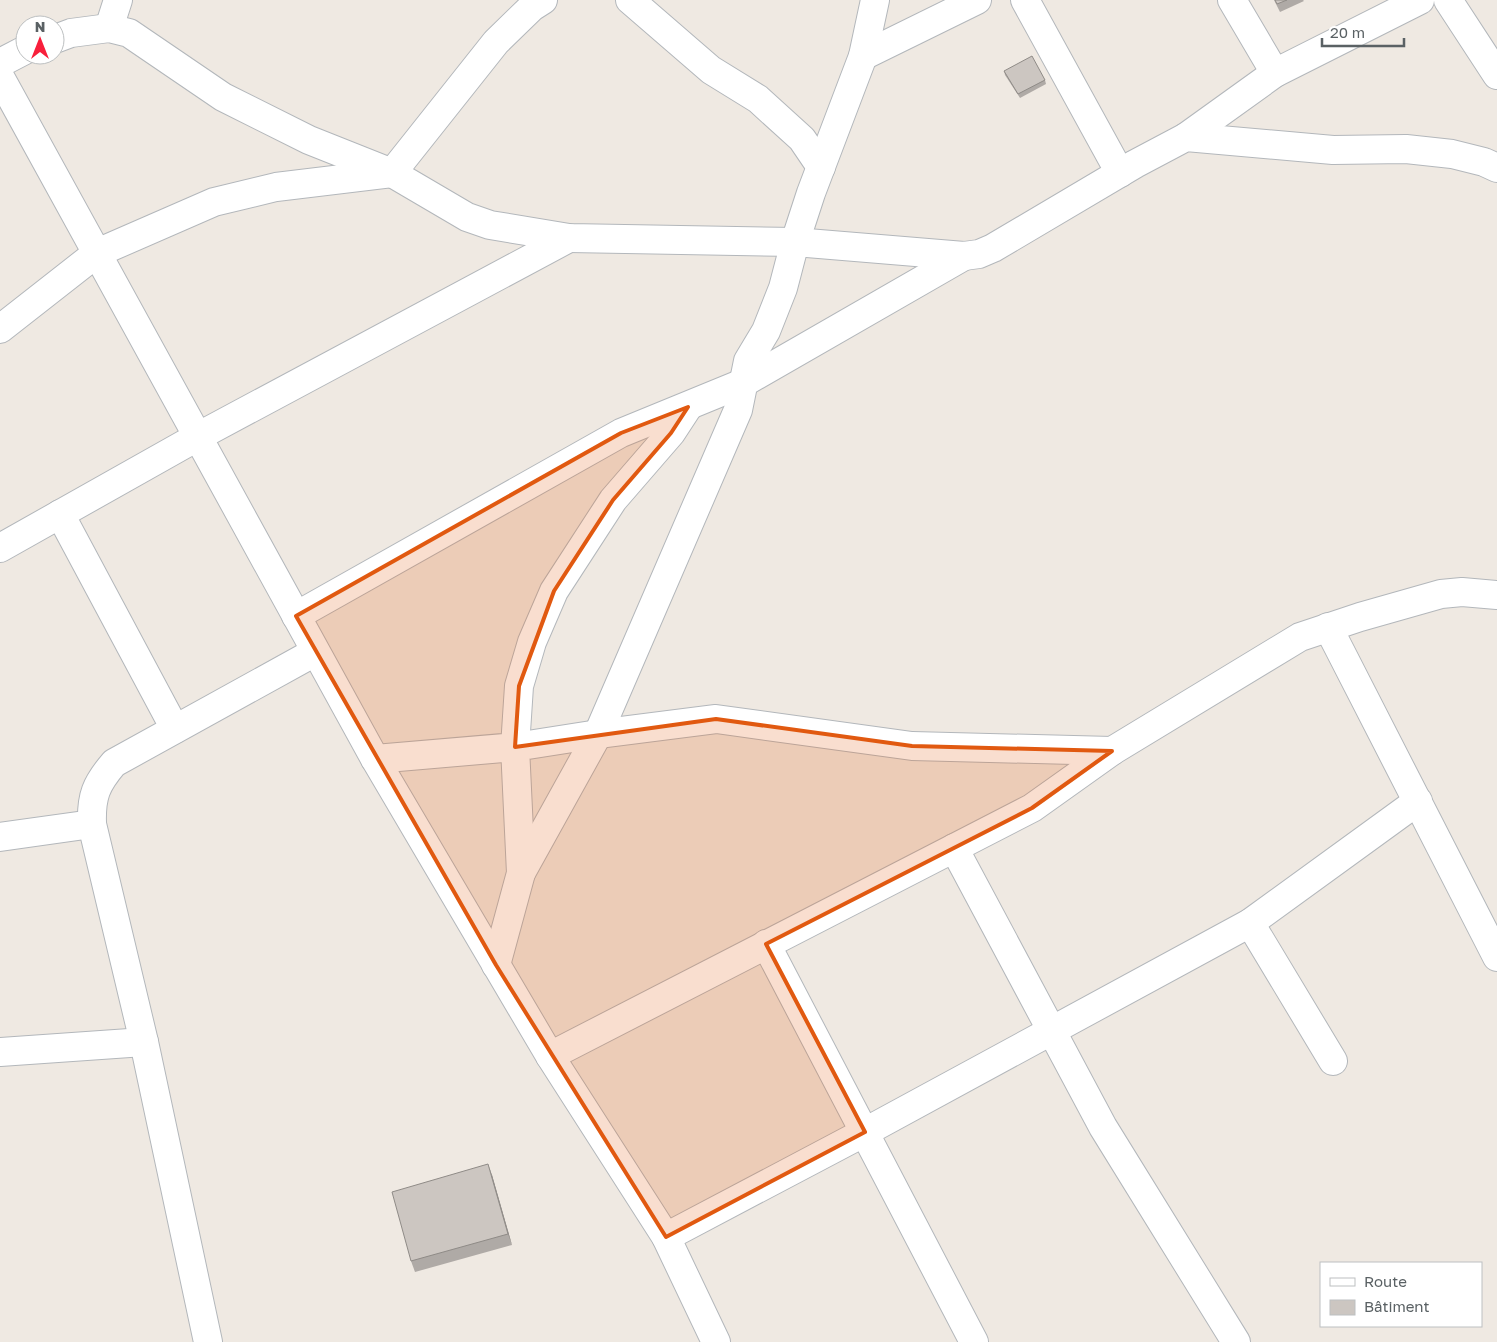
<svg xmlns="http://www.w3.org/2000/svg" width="1497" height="1342" viewBox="0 0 1497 1342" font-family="'Golos Text',sans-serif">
<rect width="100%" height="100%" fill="#efe9e2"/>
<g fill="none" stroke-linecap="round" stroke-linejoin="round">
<g stroke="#b3b7bb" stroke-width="30">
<g id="minor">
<polyline points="630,0 711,70 758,99 802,139 821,167"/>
<polyline points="1025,0 1120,173"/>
<polyline points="1232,0 1275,73"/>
<polyline points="1448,0 1497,75"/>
<polyline points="109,28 118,0"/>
<polyline points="55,39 71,33 109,28 129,33 223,97 309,140 392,173 467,217 490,225 569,238 795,242 964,256 979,254 993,248 1135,164 1186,137 1333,150 1406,149 1452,154 1484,162 1497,168"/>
<polyline points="863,56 977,0"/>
<polyline points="0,63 25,50"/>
<polyline points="0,77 375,759 550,1056 666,1237 716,1342"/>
<polyline points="1186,137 1275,73 1420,0"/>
<polyline points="0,329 97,253 214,202 276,187 392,173 496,42 532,7 543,0"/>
<polyline points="60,514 175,729"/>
<polyline points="0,548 199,436 569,238"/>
<polyline points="296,616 621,433 743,383 964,256"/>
<polyline points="1328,627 1497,957"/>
<polyline points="375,759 515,747 519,686 532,642 554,591 613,500 671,433 688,407"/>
<polyline points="0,837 92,824"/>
<polyline points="954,848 1103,1127 1236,1342"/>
<polyline points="521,873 598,734 738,410 748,361 766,331 783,288 795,242 811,193 863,56 875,0"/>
<polyline points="1250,923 1333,1061"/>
<polyline points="766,944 974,1342"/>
<polyline points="496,965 521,873 515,747 598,734 716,719 912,746 1112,751"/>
<polyline points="0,1052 144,1042"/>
<polyline points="550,1056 1032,808 1112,751 1300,637 1360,617 1441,594 1462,592 1497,595"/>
<polyline points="666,1237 865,1132 1250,923 1418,801"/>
<path d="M208,1342L144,1042L92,824C91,796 96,784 114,763L315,652"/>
</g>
</g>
<use href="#minor" stroke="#fff" stroke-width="28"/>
</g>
<g fill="#afaaa6">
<polygon points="1274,0 1303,0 1304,1 1280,12"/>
<polygon points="1004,71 1045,80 1046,84 1020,98 1005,75"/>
<polygon points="492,1175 512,1245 415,1272 411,1261"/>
</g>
<polygon fill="#8f8b87" points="488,1164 492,1175 512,1245 508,1234"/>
<g fill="#ccc6c1" stroke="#8f8b87">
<polygon points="1275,0 1287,0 1277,4"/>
<polygon points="1032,56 1045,80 1018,94 1004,71"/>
<polygon points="488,1164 508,1234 411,1261 392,1192"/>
</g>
<path fill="#e15910" fill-opacity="0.2" stroke="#e15910" stroke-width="4" stroke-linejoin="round" d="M688,407L671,433L613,500L554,591L519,686L515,747L716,719L912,746L1112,751L1032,808L766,944L865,1132L666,1237L496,965L296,616L621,433Z"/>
<rect x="1320" y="1262" width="162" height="65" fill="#ffffff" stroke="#bdc0c1"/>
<rect x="1330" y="1278" width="25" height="8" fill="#ffffff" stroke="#bdc0c1"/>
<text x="1364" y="1287" font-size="15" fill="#5a6164">Route</text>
<rect x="1330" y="1300" width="25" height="15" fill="#ccc6c1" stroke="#bdc0c1"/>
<text x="1364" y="1312" font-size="15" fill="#5a6164">Bâtiment</text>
<g transform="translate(40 40)"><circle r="24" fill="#ffffff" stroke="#bdc0c1"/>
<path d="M0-4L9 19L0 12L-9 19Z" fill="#f81f3b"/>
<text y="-8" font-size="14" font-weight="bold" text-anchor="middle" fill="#5a6164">N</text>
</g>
<path d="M1322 38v8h82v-8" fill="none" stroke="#5a6164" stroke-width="2.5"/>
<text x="1330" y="38" font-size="15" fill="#5a6164" stroke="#ffffff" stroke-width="4" paint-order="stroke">20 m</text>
</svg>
